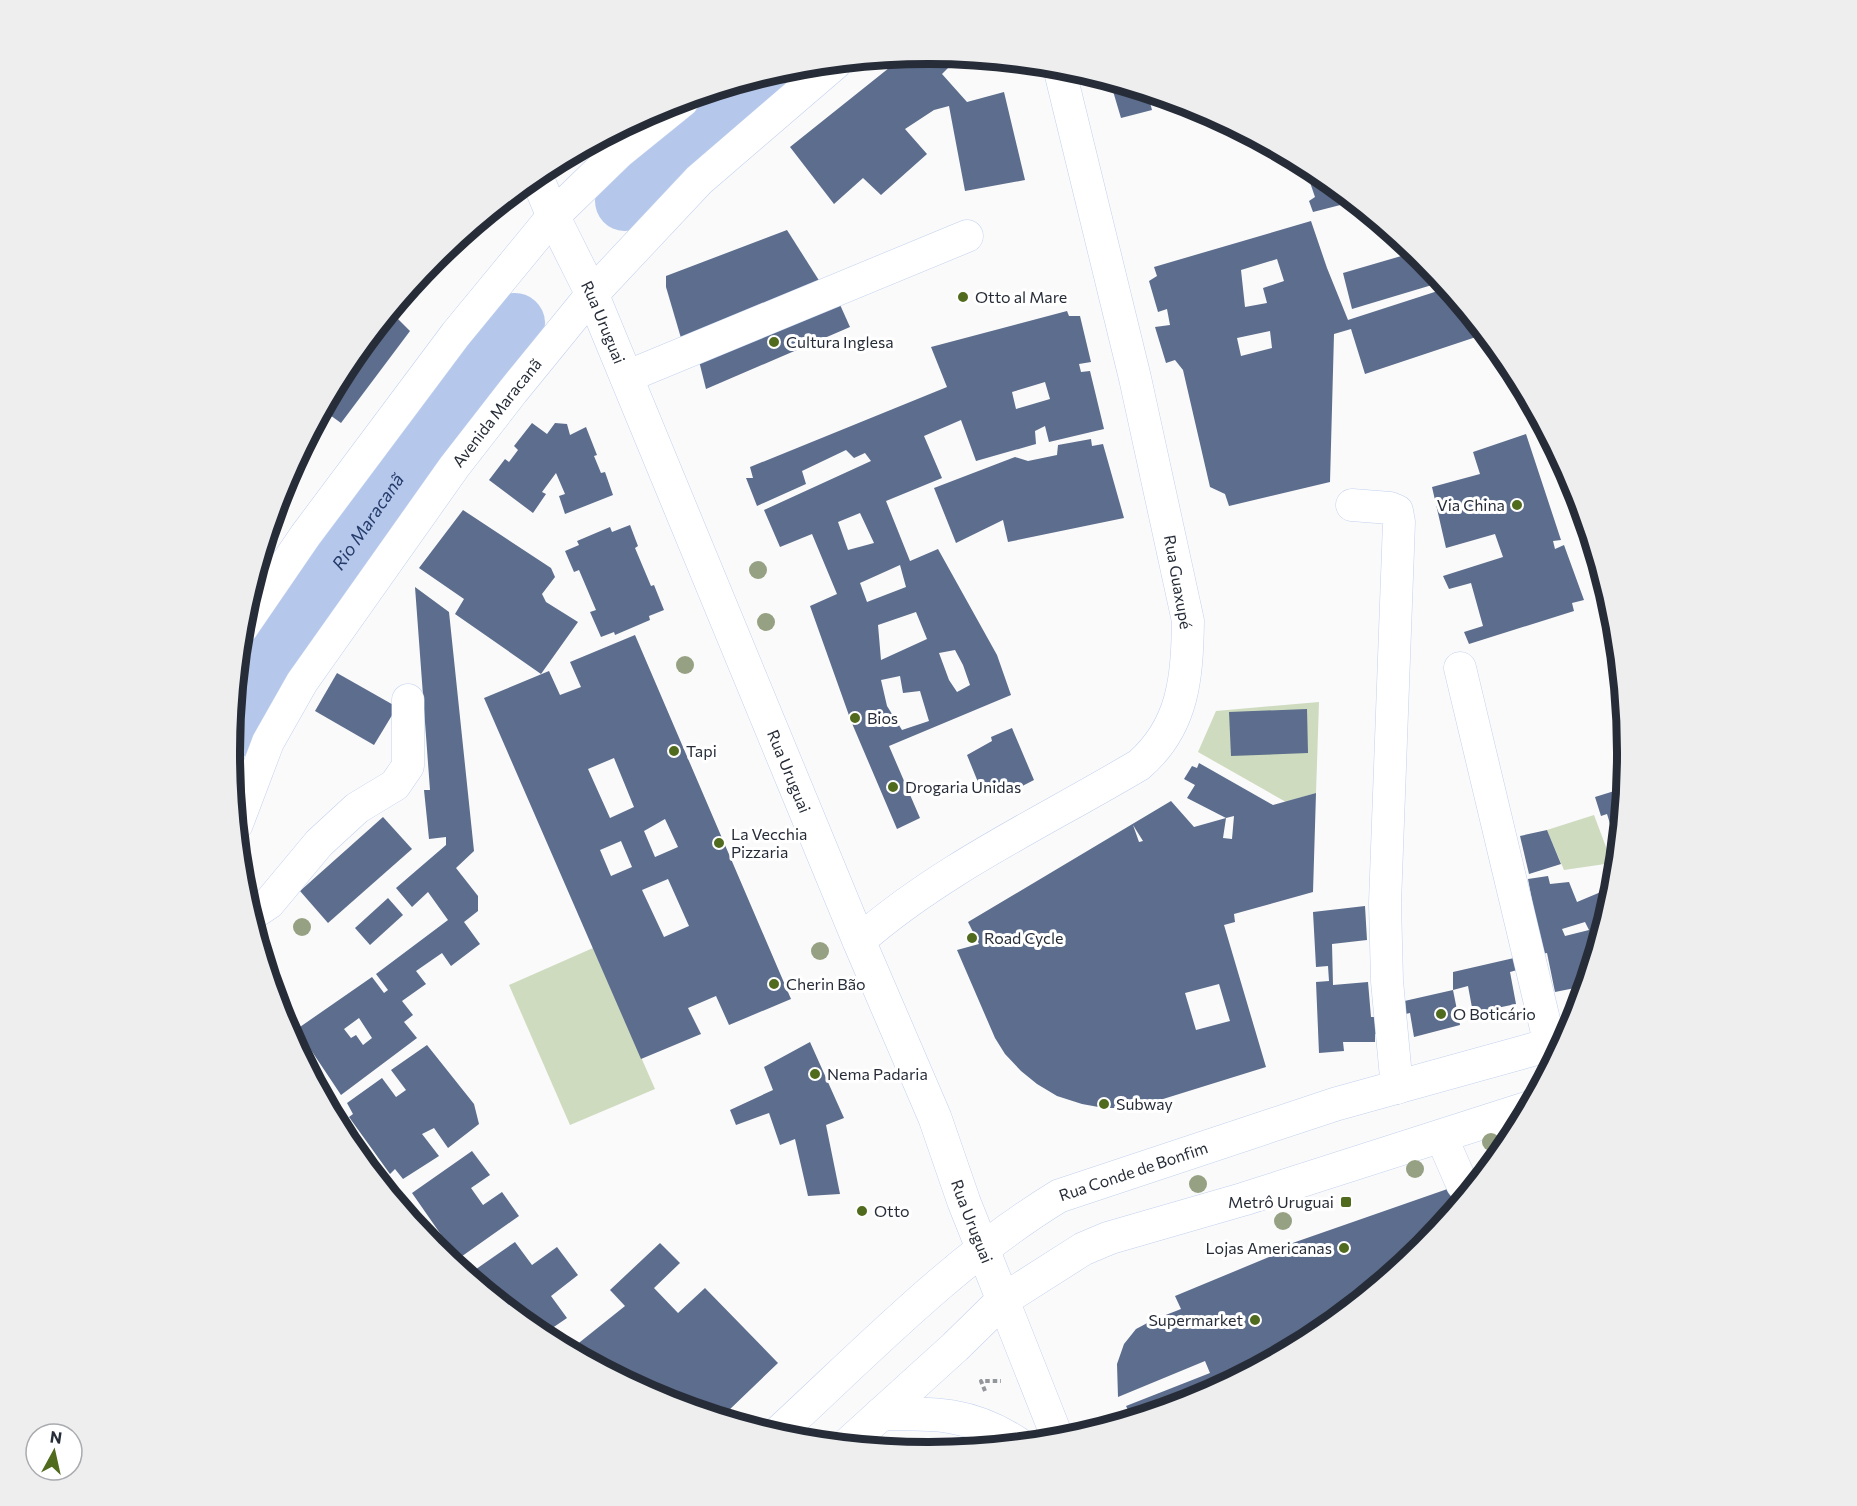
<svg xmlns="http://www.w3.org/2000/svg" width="1857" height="1506" viewBox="0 0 1857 1506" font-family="Commissioner,sans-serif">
<rect width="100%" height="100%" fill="#fafafa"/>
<g fill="#cedbbf">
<polygon points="1319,702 1316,793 1286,802 1198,752 1216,711"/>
<polygon points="1594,815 1612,863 1564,870 1547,830"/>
<polygon points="593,948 655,1089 570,1125 509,985"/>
</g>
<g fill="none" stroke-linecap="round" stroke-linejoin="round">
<g stroke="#b5c8ec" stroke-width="60">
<polyline points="625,201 719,112 761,77"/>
<path id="s1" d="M232,729L262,676L453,399L482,359L515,323"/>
</g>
</g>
<g fill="#5c6d8d" fill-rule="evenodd">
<polygon points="929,54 942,55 950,66 942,74 967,102 1004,92 1025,180 965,191 949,106 934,110 905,129 927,154 881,195 863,178 834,204 790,147 904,56"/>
<polygon points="1110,81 1152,94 1148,95 1152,110 1121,118"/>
<polygon points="1304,165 1317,172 1352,202 1313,212 1309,201 1315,197"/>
<path d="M1311,221L1327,268L1348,320L1447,288L1485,334L1365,374L1351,329L1334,334L1330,482L1229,506L1225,494L1210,487L1183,370L1175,360L1166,363L1155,327L1170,325L1167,309L1158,312L1149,281L1157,276L1154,267ZM1277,259L1284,281L1263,288L1267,303L1245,307L1241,270ZM1270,331L1272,348L1241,356L1237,338Z"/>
<polygon points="787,230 820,282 681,338 666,287 666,276"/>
<polygon points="447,248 397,318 410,331 341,423 323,410 347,364 434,258"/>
<polygon points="1415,252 1423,259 1442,282 1352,309 1343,273"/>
<polygon points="837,298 850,327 706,389 698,357"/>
<path d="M1067,311L1069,316H1080L1091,362L1079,364L1081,372L1090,371L1104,429L1049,442L1045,426L1035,431L1036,444L976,461L961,420L924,436L942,478L886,501L910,561L938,549L997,655L1011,695L889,746L920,818L897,829L851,721L810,606L837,594L812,534L780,547L764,510L871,461L865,453L854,458L846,450L802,471L806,484L757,506L746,478H753L750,467L947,387L931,347ZM1045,382L1050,399L1016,409L1012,392ZM860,513L874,543L848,550L838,522ZM900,565L906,587L867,602L860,583ZM916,612L927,639L881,660L878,625ZM955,650L963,665L970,685L957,692L949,680L939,653ZM900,676L903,693L920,691L929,721L902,730L887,706L881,680Z"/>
<polygon points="532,423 547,434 555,423 567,424 570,435 586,427 597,455 594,456 601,473 605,472 613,495 565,514 559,496 565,494 556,473 542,492 546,494 533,513 489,480 505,459 509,462 518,450 514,446"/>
<polygon points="1526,434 1561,540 1553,541 1555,549 1564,545 1584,600 1572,603 1574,611 1469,644 1464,632 1483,626 1471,583 1449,589 1443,576 1503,557 1495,534 1446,548 1432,487 1480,474 1473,452"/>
<polygon points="1091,439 1092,446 1103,444 1124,518 1008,542 1003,520 956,543 934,488 1015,457 1028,461 1057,455 1058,445"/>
<polygon points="463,510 551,568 555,577 542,594 546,602 578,622 541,674 455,614 464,599 419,568"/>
<polygon points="630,525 638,546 635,548 651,586 654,585 664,610 649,616 650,620 615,635 614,632 601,637 590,612 596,610 579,570 574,572 565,551 579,545 577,541 610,527 612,532"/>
<path d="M415,587L449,612L474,851L456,868L478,896V911L464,922L480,944L451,966L442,953L416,971L426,984L402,1001L413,1015L404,1022L417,1038L341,1095L297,1029L372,977L384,993L388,990L376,974L448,920L428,892L412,907L396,888L446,845V837L429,839L424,790H430ZM359,1018L372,1038L363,1045L356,1035L351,1038L344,1029Z"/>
<path d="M635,635L791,999L729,1025L716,996L688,1008L701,1034L641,1059L484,698L549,671L560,695L581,687L570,662ZM614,758L634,807L610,818L588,769ZM665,819L678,847L655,857L644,831ZM621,841L632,867L611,876L600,850ZM668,879L689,926L664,937L642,890Z"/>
<polygon points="337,673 397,707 374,745 315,711"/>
<polygon points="1307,709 1308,753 1231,756 1229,712"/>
<polygon points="1012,728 1034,780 1007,794 999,785 982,792 967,755 992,741 991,737"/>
<path d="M1199,763L1273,805L1316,793L1313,892L1234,914L1235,922L1224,925L1266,1067L1147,1104L1126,1108H1104L1082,1104L1057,1096L1037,1084L1021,1071L1005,1054L995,1038L957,950L979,944L968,922L1171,801L1194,827L1226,818L1187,798L1195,785L1184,779L1192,766L1197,768ZM1234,816L1232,839L1223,838L1226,818ZM1133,825L1143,841L1139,842ZM1219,984L1230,1021L1196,1030L1185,993Z"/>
<polygon points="1624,788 1622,812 1618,849 1607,814 1601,816 1595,797"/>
<polygon points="383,817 412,849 328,923 300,891"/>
<polygon points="1547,830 1561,864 1529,874 1520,836"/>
<path d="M1548,876L1550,884L1569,882L1577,902L1608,889L1611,898L1598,944L1595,945L1596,949L1585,986L1555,992L1547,953L1542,954L1528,879ZM1585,922L1589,930L1565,936L1562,929Z"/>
<polygon points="388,898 403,915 370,945 355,928"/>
<polygon points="1365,906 1367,940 1332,944 1333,985 1368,982 1371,1017 1382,1017 1383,1033 1375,1034 1375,1042 1343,1042 1344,1051 1319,1053 1316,982 1329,981 1328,966 1316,967 1313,912"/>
<polygon points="1514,958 1517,970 1510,972 1516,1004 1473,1013 1468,986 1453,990 1453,972"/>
<polygon points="1453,990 1460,1025 1414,1037 1410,1013 1401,1015 1400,1002"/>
<polygon points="810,1042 844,1118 826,1125 840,1194 808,1196 795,1139 780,1145 769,1113 736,1125 730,1110 773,1090 764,1067"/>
<polygon points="427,1045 474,1104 479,1124 448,1148 434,1128 422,1134 439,1156 403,1179 395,1169 390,1174 349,1117 353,1114 347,1103 382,1078 396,1097 406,1090 391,1070"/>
<polygon points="472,1151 490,1175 471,1188 483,1205 502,1192 519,1216 458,1259 412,1193"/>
<polygon points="1479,1178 1423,1248 1317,1334 1196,1399 1132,1418 1126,1406 1210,1373 1205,1361 1118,1397 1117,1364 1124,1344 1136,1329 1153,1320 1181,1309 1175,1296 1286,1250 1284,1246"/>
<polygon points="515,1242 532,1265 557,1247 578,1275 551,1296 567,1318 542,1335 469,1274"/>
<polygon points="660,1243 680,1263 654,1288 678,1313 705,1288 778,1363 727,1412 731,1416 728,1419 661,1399 570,1350 625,1306 610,1290"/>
</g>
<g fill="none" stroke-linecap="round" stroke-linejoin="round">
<g stroke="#c2d1ee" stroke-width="33">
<g id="minor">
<polyline points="626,377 967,236"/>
<polyline points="1352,505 1390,508 1397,511 1399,522 1385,903 1387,981 1397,1088"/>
<polyline points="242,628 305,536 456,334 553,216"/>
<polyline points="1460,668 1550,1045"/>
<path id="s2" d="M237,824L268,742L302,682L454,467L513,391L592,294"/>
<polyline points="251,915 269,903 319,843 357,808 395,785 408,766 408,700"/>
<path d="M859,941C941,869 1045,821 1139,765C1184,726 1187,677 1188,621L1135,378L1059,67"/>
<polyline points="1441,1136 1462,1184"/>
<polyline points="1003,1300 1058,1439"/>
</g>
</g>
<g stroke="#c2d1ee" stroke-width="34">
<g id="major">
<path id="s3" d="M536,175L553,216L592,294L859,941L935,1118L964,1202L1003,1300"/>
<polyline points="553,216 619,152 682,101"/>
<polyline points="592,294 699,180 835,63"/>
<path d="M881,1414C935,1413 971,1413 1017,1443"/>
<path id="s4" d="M777,1434C867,1351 954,1260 1059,1196L1336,1104L1563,1041"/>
<polyline points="848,1444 955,1347 1003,1300 1083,1249 1109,1238 1244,1199 1528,1108"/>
</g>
</g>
<polyline stroke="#93969b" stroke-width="4" stroke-dasharray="4.5 3" stroke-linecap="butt" points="985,1391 981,1381 1001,1381"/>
<use href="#minor" stroke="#fff" stroke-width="32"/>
<use href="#major" stroke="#fff" stroke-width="33"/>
</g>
<g fill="#96a183">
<circle cx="758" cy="570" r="9"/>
<circle cx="766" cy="622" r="9"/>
<circle cx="685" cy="665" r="9"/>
<circle cx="302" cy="927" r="9"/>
<circle cx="820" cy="951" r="9"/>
<circle cx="1491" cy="1142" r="9"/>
<circle cx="1415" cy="1169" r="9"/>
<circle cx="1198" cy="1184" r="9"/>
<circle cx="1283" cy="1221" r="9"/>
</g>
<g fill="#506b1e" stroke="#fff" stroke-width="2">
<circle cx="963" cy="297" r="6"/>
<circle cx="774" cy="342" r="6"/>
<circle cx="1517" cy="505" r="6"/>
<circle cx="855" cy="718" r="6"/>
<circle cx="674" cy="751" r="6"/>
<circle cx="893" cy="787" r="6"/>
<circle cx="719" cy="843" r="6"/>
<circle cx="972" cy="938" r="6"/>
<circle cx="774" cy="984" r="6"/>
<circle cx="1441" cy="1014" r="6"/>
<circle cx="815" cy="1074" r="6"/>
<circle cx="1104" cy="1104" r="6"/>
<rect x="1340" y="1196" width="12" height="12" rx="3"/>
<circle cx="862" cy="1211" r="6"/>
<circle cx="1344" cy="1248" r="6"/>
<circle cx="1255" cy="1320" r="6"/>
</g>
<g text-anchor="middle" stroke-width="6" stroke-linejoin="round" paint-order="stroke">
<g font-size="16" fill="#272d38" stroke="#fff" text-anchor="start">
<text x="975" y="303">Otto al Mare</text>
<text x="786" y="348">Cultura Inglesa</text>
<text x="1505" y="511" text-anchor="end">Via China</text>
<text x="867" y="724">Bios</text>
<text x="686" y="757">Tapi</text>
<text x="905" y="793">Drogaria Unidas</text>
<text x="731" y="840">La Vecchia<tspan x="731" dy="18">Pizzaria</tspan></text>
<text x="984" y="944">Road Cycle</text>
<text x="786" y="990">Cherin Bão</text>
<text x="1453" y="1020">O Boticário</text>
<text x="827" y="1080">Nema Padaria</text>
<text x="1116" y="1110">Subway</text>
<text x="1334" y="1208" text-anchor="end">Metrô Uruguai</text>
<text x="874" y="1217">Otto</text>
<text x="1332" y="1254" text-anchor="end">Lojas Americanas</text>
<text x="1243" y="1326" text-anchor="end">Supermarket</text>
</g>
<g font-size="16" fill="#272d38" stroke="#fff">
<text dy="6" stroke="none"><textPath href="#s3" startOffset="162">Rua Uruguai</textPath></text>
<text dy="6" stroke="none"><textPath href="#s2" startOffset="489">Avenida Maracanã</textPath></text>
<text transform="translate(1178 582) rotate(80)" y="6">Rua Guaxupé</text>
<text dy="6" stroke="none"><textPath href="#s3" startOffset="648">Rua Uruguai</textPath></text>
<text dy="6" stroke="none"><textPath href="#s4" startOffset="448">Rua Conde de Bonfim</textPath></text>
<text dy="6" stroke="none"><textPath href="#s3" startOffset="1134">Rua Uruguai</textPath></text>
</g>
<g font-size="18" font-style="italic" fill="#253b6a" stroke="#fff">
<text dy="6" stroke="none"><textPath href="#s1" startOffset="248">Rio Maracanã</textPath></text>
</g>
</g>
<path d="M0 0H1857V1506H0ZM928 64H929A688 688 0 0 1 1617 752V754A688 688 0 0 1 929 1442H928A688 688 0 0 1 240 754V752A688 688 0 0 1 928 64Z" fill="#eeeeef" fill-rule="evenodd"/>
<path fill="none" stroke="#272d38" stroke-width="8" d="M928 64H929A688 688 0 0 1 1617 752V754A688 688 0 0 1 929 1442H928A688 688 0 0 1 240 754V752A688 688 0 0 1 928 64Z"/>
<g transform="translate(54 1452) rotate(8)"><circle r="28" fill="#ffffff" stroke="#a9abaf" stroke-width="1.5"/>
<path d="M0-4.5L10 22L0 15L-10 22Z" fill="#506b1e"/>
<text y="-9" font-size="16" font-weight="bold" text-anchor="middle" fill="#272d38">N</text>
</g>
</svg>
